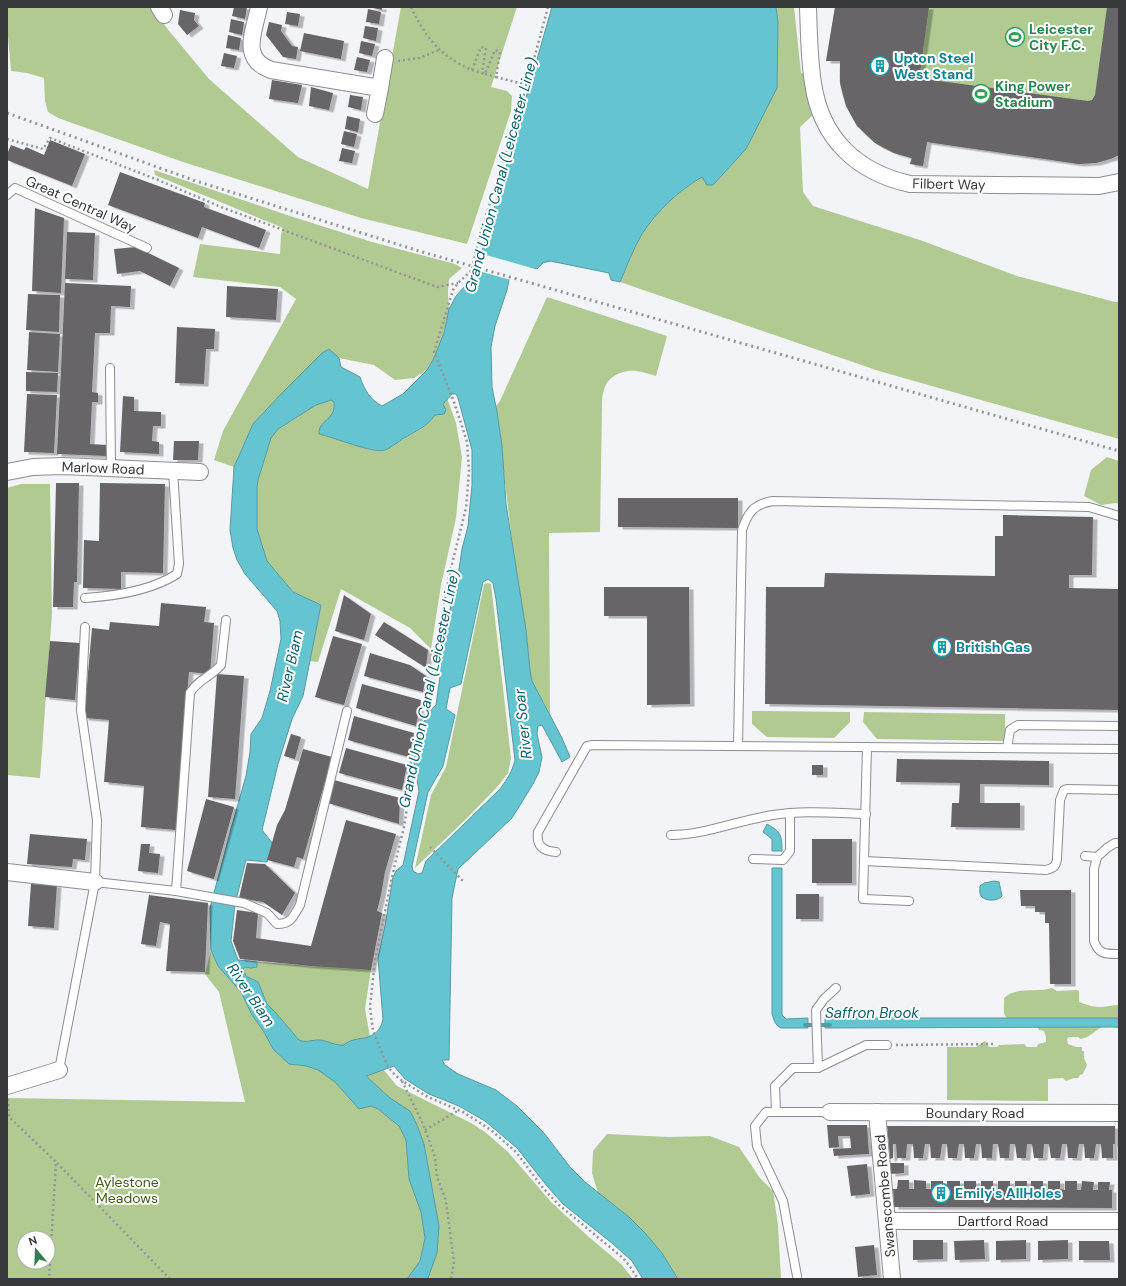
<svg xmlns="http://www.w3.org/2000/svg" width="1126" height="1286" viewBox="0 0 1126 1286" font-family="'DM Sans',sans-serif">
<defs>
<filter id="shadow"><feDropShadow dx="4.5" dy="2.5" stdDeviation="0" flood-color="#0004"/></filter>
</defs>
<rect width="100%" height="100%" fill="#f2f4f8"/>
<g fill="#b1ca92" fill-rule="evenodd">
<polygon points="7,7 151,7 170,32 209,79 298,157 368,189 401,7 517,7 491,87 507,91 512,96 511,111 467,244 361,218 183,162 58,118 48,112 45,101 44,78 27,73 11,71 7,25"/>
<path d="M776,7H794L801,73H804L813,115L800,127L803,192L813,206L920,240L1017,276L1115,302H1119V439L879,371L620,282C627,266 633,249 642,234C657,211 678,191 702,177L713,185L746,149L766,108L777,45L778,23Z"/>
<path d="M835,7H1119V155C1107,162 1093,163 1079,164L927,142L923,166L910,164L911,158C899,155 885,151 875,143C856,129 843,106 840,83C839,76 840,68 840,61H826Z"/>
<polygon points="154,170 287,215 372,242 455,264 462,268 449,279 448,292 449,309 444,333 433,360 427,370 414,378 395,380 374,365 339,358 328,349 281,394 253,424 234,467 214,460 223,431 296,299 280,287 193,277 200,244 280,254 281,234 283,228 155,175"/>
<path d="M547,297L667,336L656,376C650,374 644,372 637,371C624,369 607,376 604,390C602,395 602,401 602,406L600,532L549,533L550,714L532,681L530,670L526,630L516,575L496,406L500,401Z"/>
<polygon points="447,398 456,423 462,457 456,518 441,585 431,649 410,628 341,589 318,662 310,661 321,605 293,592 267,561 257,529 257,488 258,480 271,438 278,429 316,405 331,399 334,402 333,412 329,419 321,425 319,434 333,437 377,451 386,450 408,436 421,429 435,415 438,414"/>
<polygon points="1107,457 1119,461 1119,504 1116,503 1101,505 1084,496 1091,470"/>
<polygon points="21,484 50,484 52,613 40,778 7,775 7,488"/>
<polygon points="488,583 491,584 511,758 508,773 498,786 467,818 415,868 431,795 446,767 484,584"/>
<polygon points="752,711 850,712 850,722 834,738 767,737 752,724"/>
<polygon points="864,712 1005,714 1005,741 877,739 863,722"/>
<path d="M211,950L218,966L241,992L252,1015L264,1032L273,1049L289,1064L306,1066L318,1070L335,1082L358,1108L371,1106L378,1109L399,1126L406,1140L409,1179L421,1212L425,1238L420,1261L407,1279H7V1098L245,1102L219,992L205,974ZM24,1238H48V1262H24Z"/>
<path d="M257,962L371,969L365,1009L370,1037L347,1042L344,1045C335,1046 327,1040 319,1040C311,1040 306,1043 299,1040L276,1013L267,1004L258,982L246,976L243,969L245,967L251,968L257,967Z"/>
<path d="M1052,988L1057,991L1077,990L1079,991V1002C1085,1004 1092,1007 1099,1007C1106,1007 1112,1005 1119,1005V1028C1113,1028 1108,1025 1103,1027C1095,1029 1092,1037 1081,1039L1078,1037H1069L1067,1039L1068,1044L1076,1047H1082V1051H1084V1058L1087,1065L1083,1074L1080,1075L1078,1078H1074L1066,1081L1063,1078L1048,1079V1101L947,1100V1047H976L985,1041L989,1047H997L999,1045L1024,1044L1027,1047H1037L1038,1044L1046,1042V1037L1044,1031L1039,1030L1037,1026L1008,1019C1001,1014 1005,1006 1004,998C1016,986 1036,993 1052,988Z"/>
<polygon points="383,1069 397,1086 471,1123 485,1132 508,1152 551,1202 590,1238 621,1264 633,1279 427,1279 439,1226 424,1144 417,1125 410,1111 390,1098 366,1076"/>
<polygon points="607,1134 668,1137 710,1136 739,1147 760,1178 773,1191 778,1225 781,1279 678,1279 662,1254 645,1233 629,1217 598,1193 592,1173 593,1151"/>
</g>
<g fill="#64c4d0" stroke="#579aa3" fill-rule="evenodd">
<path d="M552,7H776L778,23L777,88L746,149L713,185H707L702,177C678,191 657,211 642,234C633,249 627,266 620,282L611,280L609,273L550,261L543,263L537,269L512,264L507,290L495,326L491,347L492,387L497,412L502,446L506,504L526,630L530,670L532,681L562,738L570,757L562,762L542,725L538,726L537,734L542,757L539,772L533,784L512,818L458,869L452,898L449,1060H442L445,1065L458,1074L496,1090L517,1106L544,1133L570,1167L585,1182L629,1217L645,1233L662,1253L678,1279H643L632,1261L613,1244L563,1204L547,1186L517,1148L485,1121L459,1106L429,1094L405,1079L394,1066L366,1076L390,1098L410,1111L417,1125L424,1144L439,1226L437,1253L428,1278L427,1279H407L420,1261L425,1238L421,1212L409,1179L406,1140L399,1126L378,1109L371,1106L359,1109L335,1082L318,1070L306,1066L289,1064L273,1049L264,1032L252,1015L241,992L218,966L211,950L210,908L232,825L246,776L250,752L251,734L262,718L270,691L281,639L280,621L277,611L245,574L237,560L233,548L230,530L234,467L253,424L281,394L322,353L329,349L339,358L341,367L360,377C364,389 370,400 382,406L403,394L427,370L433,360L444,333L449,309L456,296L475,275ZM452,394H456L458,398L472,450V485L468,526L462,549L458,576L435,672L440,677L436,705L428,712L420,731L414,762L419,791L403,865L396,871L393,877L385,926L378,958L383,1019C378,1045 354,1034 344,1045C335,1046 327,1040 318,1040C311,1040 306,1043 299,1040L276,1013L267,1004L258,982L246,976L243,969L245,967L251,968L257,967V962L238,960L231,941L235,904L246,860L267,862L273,844L262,830L278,764L292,719L303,696L321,605L293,592L267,561L257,529V488L258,480L271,438L278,429L316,405L331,400L334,402C334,405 334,409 333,412C329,421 318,423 319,434C334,437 373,454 385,450C391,448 400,440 406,437C419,429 425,428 435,415L444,414L446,410L443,404ZM488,579L493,583L496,599L515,760C512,772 508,778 500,789L426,861L422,873L418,874L413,871L412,866L428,792L443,766L455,715L446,709L450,688L461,684L483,582Z"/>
<path d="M767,824C781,832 782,835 782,851H772V839L763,832Z"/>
<path d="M772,868H782V1015L786,1019L808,1018V1028H781C775,1025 774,1020 772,1014Z"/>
<path d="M994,881L999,882L1002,896C998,901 986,902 981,896C979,893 980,889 980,886L984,883Z"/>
<polygon points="825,1018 1119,1018 1119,1027 825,1028"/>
</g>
<polygon fill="#f2f4f8" points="479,253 539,270 536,271 513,266 511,280 475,270"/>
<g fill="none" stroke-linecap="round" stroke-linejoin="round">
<polyline stroke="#579aa3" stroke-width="4" points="805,1025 830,1025"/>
</g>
<g fill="#686568" filter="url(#shadow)">
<polygon points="234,7 247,7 245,19 232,16"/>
<polygon points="368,7 382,7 382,10"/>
<polygon points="835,7 929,7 920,73 925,79 1088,101 1092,100 1095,95 1107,7 1119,7 1119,155 1113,158 1096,163 1079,164 927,142 923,166 910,164 912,158 894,153 875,143 857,126 846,106 840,83 840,61 826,61"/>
<polygon points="368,9 381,12 379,24 366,22"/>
<polygon points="180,10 195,13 194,20 199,26 187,35 178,24"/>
<polygon points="287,12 300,14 298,26 285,24"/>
<polygon points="231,19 244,22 242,35 229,32"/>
<polygon points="269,22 282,25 281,31 292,46 298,47 296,59 283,57 266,35"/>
<polygon points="365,26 378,28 376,41 363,38"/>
<polygon points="304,33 344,41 341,59 300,51"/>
<polygon points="228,35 241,38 239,50 226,48"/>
<polygon points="361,41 375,44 372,56 359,53"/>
<polygon points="224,53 237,56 234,68 221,66"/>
<polygon points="357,57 370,60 367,72 354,70"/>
<polygon points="272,80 302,85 298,103 269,99"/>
<polygon points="311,87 333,93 329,110 309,106"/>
<polygon points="350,95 363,97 361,110 348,107"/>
<polygon points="347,116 360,119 358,132 345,129"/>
<polygon points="344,131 357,134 354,147 341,144"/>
<polygon points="50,140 85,154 72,186 7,160 7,154 11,145 24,150 26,147 44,155"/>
<polygon points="342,148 355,151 352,163 339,161"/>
<polygon points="120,172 205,203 204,207 266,230 259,248 202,227 198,238 108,205"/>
<polygon points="35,208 64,218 61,293 32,291"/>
<polygon points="67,232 95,233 93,280 65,279"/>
<polygon points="136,247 179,268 170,286 140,271 117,274 114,249"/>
<polygon points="65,283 131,286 130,307 111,306 110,333 95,333 92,392 98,393 98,402 92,402 90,444 108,445 107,456 57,454"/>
<polygon points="227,286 278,289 276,320 226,317"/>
<polygon points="28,294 60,295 59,332 26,330"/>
<polygon points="177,327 215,329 214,349 206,349 204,384 175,383"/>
<polygon points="29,332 60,334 58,372 27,370"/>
<polygon points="26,372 58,373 57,392 26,391"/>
<polygon points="27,394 57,395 54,453 24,452"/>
<polygon points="123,396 134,397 134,411 161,412 161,426 153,426 152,441 159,442 159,454 120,452"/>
<polygon points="174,441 199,441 198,460 173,460"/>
<polygon points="56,483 79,483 77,582 74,582 73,607 53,607"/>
<polygon points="100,483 165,484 163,573 121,572 121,589 83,588 84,540 99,541"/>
<polygon points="618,498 738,498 738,528 618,527"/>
<polygon points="1003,515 1093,517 1092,575 1069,575 1069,588 1119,589 1119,710 765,704 766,587 824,587 825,573 995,576 995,536 1003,536"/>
<polygon points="604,587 689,587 690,704 647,705 647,616 604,616"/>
<polygon points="344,595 371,614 364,640 335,631"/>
<polygon points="161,603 206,607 204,622 214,623 210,674 189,672 176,830 141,827 144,786 104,782 109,720 84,718 92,628 109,630 110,622 159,626"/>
<polygon points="384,622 428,650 426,668 375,635"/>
<polygon points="333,636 362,644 344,705 315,697"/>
<polygon points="50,641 80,643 75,700 45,697"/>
<polygon points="370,653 410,665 426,676 423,692 364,676"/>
<polygon points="217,674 244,676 235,799 208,797"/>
<polygon points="362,684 421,700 416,726 356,708"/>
<polygon points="354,716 414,733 409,757 348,740"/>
<polygon points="291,734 301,737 295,759 284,756"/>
<polygon points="346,748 407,765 402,790 339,773"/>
<polygon points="303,749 332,757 303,859 297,857 294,867 267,860 277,825 285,810"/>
<polygon points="897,759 1049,761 1049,785 980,784 980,803 1020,803 1020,828 951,827 952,803 959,803 960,783 896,782"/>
<rect x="812" y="765" width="11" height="10"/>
<polygon points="334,780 400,798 399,824 328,803"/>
<polygon points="206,799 234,807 214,879 187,871"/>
<polygon points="346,820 396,834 385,872 381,895 377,911 382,913 371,970 311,966 240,959 233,941 237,910 258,913 256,938 311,946"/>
<polygon points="30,834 87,839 85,860 73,859 72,867 27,864"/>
<rect x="812" y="839" width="40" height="44"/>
<polygon points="141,844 150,844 149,853 160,854 158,873 138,871"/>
<polygon points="247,863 265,864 295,893 282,915 263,902 239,898"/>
<polygon points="31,884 57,885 54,928 28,926"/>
<polygon points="1020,890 1071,890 1071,984 1050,984 1049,923 1045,923 1045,912 1035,912 1035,906 1021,906"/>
<rect x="796" y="894" width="23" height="25"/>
<polygon points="149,895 208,903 205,972 166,971 170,924 160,922 156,946 141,944"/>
<polygon points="827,1125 867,1125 869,1154 834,1156 833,1149 851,1148 850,1136 838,1136 839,1147 829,1148"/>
<polygon points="887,1126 1115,1126 1115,1144 1113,1144 1113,1158 1102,1158 1101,1144 1096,1144 1094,1158 1085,1158 1084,1144 1079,1144 1077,1158 1068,1158 1067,1144 1062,1144 1060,1158 1051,1158 1049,1144 1044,1144 1043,1158 1034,1158 1032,1144 1027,1144 1026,1158 1017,1158 1015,1144 1010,1144 1009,1158 1000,1158 998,1144 993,1144 992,1158 982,1158 981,1144 976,1144 974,1158 965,1158 964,1144 959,1144 957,1158 948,1158 947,1144 942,1144 940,1158 931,1158 930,1144 925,1144 923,1158 914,1158 913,1144 907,1144 906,1158 897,1158 896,1144 893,1144 893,1158 890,1159"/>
<polygon points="890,1163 904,1163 904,1173 891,1174"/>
<polygon points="867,1164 870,1194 851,1196 847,1166"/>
<polygon points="898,1180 909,1180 909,1189 914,1189 914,1180 926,1181 926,1189 931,1189 931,1181 943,1181 943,1189 947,1189 947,1181 960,1181 960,1189 964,1189 964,1181 976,1181 976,1189 981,1189 981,1181 993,1181 993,1189 998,1189 998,1181 1010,1181 1010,1189 1015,1189 1015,1181 1027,1181 1027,1189 1031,1189 1031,1181 1043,1181 1043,1189 1045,1190 1048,1189 1048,1181 1060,1181 1060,1189 1065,1190 1065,1181 1077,1181 1077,1190 1081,1190 1082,1181 1094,1182 1093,1190 1098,1190 1098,1182 1110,1182 1109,1190 1112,1190 1112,1208 894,1207 893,1189 897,1189"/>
<polygon points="913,1240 943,1240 943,1259 913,1260"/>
<polygon points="984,1240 985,1259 955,1260 954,1241"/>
<polygon points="1026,1240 1026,1259 996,1260 996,1241"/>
<polygon points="1068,1240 1068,1259 1038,1260 1038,1241"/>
<polygon points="1079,1241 1109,1241 1110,1260 1079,1260"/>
<polygon points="874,1245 877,1275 858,1277 855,1247"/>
</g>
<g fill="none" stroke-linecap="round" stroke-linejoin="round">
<g stroke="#8c8d92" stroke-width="10">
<g id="lane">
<polyline points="7,195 15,188 147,248"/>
<polyline points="110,368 111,468"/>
<path d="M85,598C115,596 151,591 177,574L179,564L173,470"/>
<path d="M738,746L742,530C748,512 754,504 773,501L1089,507L1119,516"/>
<polyline points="867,747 863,899 909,901"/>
<polyline points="1007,748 1010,730 1018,725 1119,726"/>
<path d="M671,835C705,835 739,820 773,815C803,810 835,813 866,814"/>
<path d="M1119,843H1115L1107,848L1097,857L1094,869V941C1099,955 1106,954 1119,954"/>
<path d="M556,852C543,851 536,846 538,832L587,746L593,745L1119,749"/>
<polyline points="1085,856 1097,857"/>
<polyline points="753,859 783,860 790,851 790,813"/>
<path d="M864,861L1046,870C1054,868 1056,866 1057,859L1060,800L1064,790L1067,789L1119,790"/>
<path d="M95,882L176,891L244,903L267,913L277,924C291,924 293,917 300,905L347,711"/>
<path d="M176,891L190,693C197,680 212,676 221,665L226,620"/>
<polyline points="818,1068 816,1010 824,999 836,988"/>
<polyline points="59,1070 95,882 97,820 81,710 85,627"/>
<polyline points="776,1112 775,1086 793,1068 818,1068 866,1045 887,1045"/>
<polyline points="797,1276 783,1201 757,1146 755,1126 766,1112 830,1112"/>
</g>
</g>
<g stroke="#8c8d92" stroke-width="18">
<g id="street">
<polyline points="159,7 164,15"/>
<path d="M259,7C254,32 240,59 271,70L380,88L385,58"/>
<path d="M808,7C809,32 809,58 813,83C821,139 857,172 910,184L1099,186L1119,182"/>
<polyline points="375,114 380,88"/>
<polyline points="7,472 33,467 63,466 200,472"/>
<polyline points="7,872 95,882"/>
<polyline points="7,1086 59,1070"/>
<polyline points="830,1112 1119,1113"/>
<polyline points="877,1112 892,1279"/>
<polyline points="887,1221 1119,1221"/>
</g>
</g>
<g stroke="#949699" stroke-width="2.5" stroke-dasharray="2 3" stroke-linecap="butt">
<path d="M411,7C425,37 441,57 472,70L481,47L486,48L482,73L485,74L495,50L500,52L496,77L527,85"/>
<polyline points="548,7 527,85 478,241 472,270 458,283 453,290 434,352 454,402 461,423 467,442 469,471 466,508 450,572 435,654 432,667 434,690 416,735 411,762 409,796 404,827 394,868 375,960 370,1007 373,1031 387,1065 392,1072 401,1080 426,1096 463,1112 491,1130 516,1152 543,1188 559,1205 623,1258 631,1268 638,1279"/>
<polyline points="398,61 419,58 439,50"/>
<polyline points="472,70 482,73"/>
<polyline points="485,74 496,77"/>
<polyline points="7,139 43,149 50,138 158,180 221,207 437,287 458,283"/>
<polyline points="430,847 463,881"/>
<polyline points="896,1045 994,1044"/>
<polyline points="402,1081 423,1124 435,1157 437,1177 446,1201 454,1262 451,1279"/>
<polyline points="8,1099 9,1116"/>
<polyline points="7,1115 56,1162 49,1279"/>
<polyline points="425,1130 459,1110"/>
<polyline points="57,1163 170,1279"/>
</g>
<use href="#lane" stroke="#fff" stroke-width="8"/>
<use href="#street" stroke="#fff" stroke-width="16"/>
<polyline stroke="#959699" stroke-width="3" stroke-dasharray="2 4" stroke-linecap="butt" points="7,113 196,181 419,251 1119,451"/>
</g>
<defs>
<g id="stadium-ring" transform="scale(1)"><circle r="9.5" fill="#fff" stroke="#2e9e5b" stroke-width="1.5"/><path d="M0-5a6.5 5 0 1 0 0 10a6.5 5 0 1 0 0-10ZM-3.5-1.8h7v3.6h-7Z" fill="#2e9e5b"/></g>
<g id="building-ring" transform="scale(1)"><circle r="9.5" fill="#fff" stroke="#0f9aa8" stroke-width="1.5"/><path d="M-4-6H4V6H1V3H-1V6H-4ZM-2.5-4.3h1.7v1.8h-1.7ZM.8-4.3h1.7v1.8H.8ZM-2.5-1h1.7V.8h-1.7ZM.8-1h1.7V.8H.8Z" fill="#0f9aa8"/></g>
</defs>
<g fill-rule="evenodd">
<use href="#stadium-ring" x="1015" y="37"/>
<use href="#building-ring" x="880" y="66"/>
<use href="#stadium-ring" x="981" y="94"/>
<use href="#building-ring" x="942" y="647"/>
<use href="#building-ring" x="941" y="1193"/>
</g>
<g text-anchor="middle" stroke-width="4" stroke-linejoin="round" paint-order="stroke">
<g font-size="14" font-weight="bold" fill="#27864d" stroke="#fff" text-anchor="start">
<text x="1029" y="34">Leicester<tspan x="1029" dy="16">City F.C.</tspan></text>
<text x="995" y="91">King Power<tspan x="995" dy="16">Stadium</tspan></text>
</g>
<g font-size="14" font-weight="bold" fill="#0d838f" stroke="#fff" text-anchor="start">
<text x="894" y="63">Upton Steel<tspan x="894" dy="16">West Stand</tspan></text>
<text x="956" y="652">British Gas</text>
<text x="955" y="1198">Emily's AllHoles</text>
</g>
<g font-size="14" fill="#38393b" stroke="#fff">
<text transform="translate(949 184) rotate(1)" y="5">Filbert Way</text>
<text transform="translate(81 204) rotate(24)" y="5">Great Central Way</text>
<text transform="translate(103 468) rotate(2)" y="5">Marlow Road</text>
<text x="975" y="1118">Boundary Road</text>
<text transform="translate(885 1196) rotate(-95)" y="5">Swanscombe Road</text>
<text x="1003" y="1226">Dartford Road</text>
</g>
<g font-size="14" fill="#425c19" stroke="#fff">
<text x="127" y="1187">Aylestone<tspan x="127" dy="16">Meadows</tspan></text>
</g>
<g font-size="15" font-style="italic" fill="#0d6069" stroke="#fff">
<text transform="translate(501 175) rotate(-75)" y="5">Grand Union Canal (Leicester Line)</text>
<text transform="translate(290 666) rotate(-77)" y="5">River Biam</text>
<text transform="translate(429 689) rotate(-78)" y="5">Grand Union Canal (Leicester Line)</text>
<text transform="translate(523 724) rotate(-96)" y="5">River Soar</text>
<text transform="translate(251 995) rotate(56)" y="5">River Biam</text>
<text x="872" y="1018">Saffron Brook</text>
</g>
</g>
<rect width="1126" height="1286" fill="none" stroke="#38393b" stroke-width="16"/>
<g transform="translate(36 1250) rotate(341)"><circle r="19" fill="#ffffff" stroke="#afb0b1"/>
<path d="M0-3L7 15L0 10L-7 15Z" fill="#307e4d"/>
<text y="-6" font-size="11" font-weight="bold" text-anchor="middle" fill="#38393b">N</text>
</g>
</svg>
